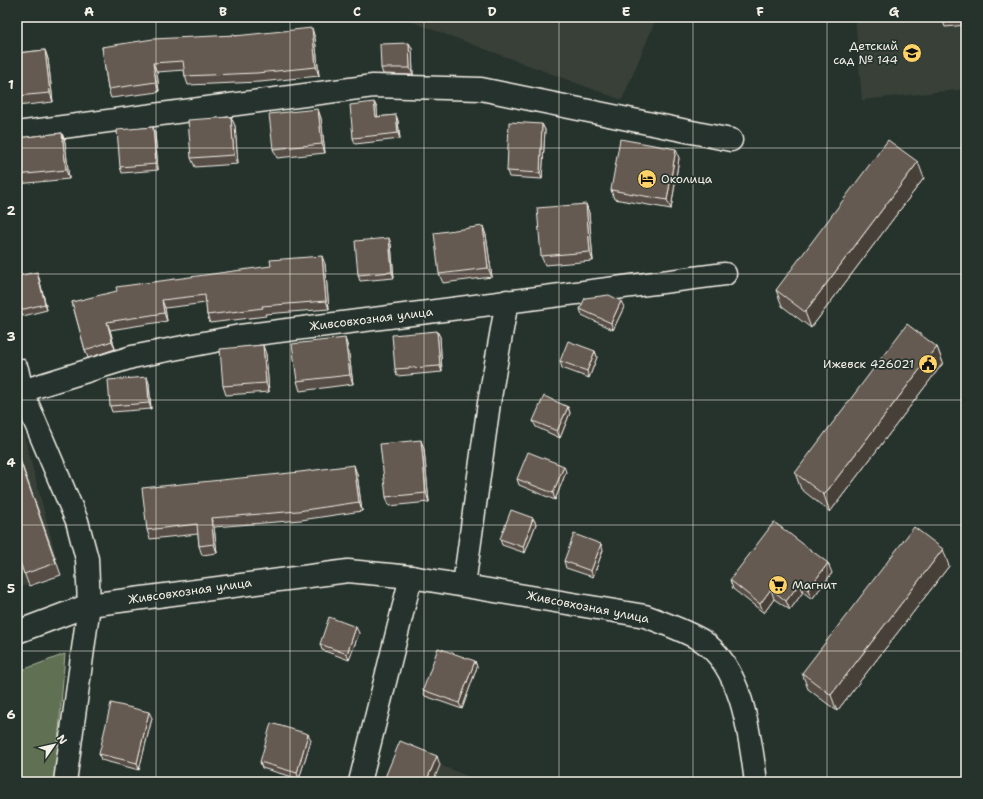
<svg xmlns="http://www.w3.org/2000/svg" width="983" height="799" viewBox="0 0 983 799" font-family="'Shantell Sans',sans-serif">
<rect width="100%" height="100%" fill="#26332d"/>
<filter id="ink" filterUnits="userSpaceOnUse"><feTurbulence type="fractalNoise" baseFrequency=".025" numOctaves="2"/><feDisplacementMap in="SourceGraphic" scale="8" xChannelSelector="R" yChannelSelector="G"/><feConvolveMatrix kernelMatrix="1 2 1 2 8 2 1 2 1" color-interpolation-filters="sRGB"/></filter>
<g filter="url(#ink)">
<g fill="#393f38">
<polygon points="399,17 657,17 622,100"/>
<polygon points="855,17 966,17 966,89 862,100"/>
<polygon points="17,409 61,575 17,588"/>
<polygon points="403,750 482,782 390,782"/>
</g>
<polygon fill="#607153" stroke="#aab19e" points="65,654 55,782 17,782 17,672"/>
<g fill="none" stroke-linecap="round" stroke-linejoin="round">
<g stroke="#f4f1e8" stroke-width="25">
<g id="minor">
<polyline points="17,133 373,86 481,89 731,140"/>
<polyline points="17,369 22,391 77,521 87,559 89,605 65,782"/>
<polyline points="22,391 132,357 240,336 725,274"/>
<polyline points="464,585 489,403 507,301"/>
<path d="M17,632L89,605L348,571L411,577L645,616C664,623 683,630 701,640C743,667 750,737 756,782"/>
<polyline points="360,782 411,577"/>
</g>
</g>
<use href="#minor" stroke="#26332d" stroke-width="22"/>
</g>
<g fill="#574d46" stroke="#f4f1e8">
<polygon points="942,17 966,17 966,25 945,27"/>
<polygon points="235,35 236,36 315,38 319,76 260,82 188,85 185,76 184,70 157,72 159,92 111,98 108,89 102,47"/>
<polygon points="409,43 412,49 413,75 383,74 381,68"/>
<polygon points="45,50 48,59 53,102 17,106 17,53"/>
<polygon points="374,102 377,108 377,117 396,115 398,121 400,139 355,144 353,138"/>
<polygon points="231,117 235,126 238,164 195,167 191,158"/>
<polygon points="321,118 325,153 277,158 273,149"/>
<polygon points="542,124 545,130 542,179 509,177 507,171"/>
<polygon points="153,127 155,133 158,170 122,173 120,167"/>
<polygon points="62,133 65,142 69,179 17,184 17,138"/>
<polygon points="679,158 671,209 614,199 611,190"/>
<polygon points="924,178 811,328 782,306 776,290"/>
<polygon points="586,204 589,213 593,261 545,265 541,256"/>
<polygon points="486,235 492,277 443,283 439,274"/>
<polygon points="391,244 394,278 360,281 358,275"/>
<polygon points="325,264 329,309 265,314 266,316 210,323 207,315 206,303 165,308 167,321 110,330 115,349 88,358 85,350 72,302"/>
<polygon points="39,278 47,310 23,316 20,310"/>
<polygon points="624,307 613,330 582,315 580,309"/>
<polygon points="437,331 440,337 442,372 397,376 395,369"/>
<polygon points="348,347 353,384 300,391 297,381"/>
<polygon points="937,347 943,363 830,512 801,489 795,473"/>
<polygon points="595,351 597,357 589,378 562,368 560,361"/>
<polygon points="266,354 269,392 226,395 223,386"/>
<polygon points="149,383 151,409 112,412 110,406"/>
<polygon points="568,407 570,413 560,438 536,427 533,421"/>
<polygon points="424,449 429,502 389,506 386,497"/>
<polygon points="17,451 61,575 29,586 17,553"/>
<polygon points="566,472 555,500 519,485 517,479"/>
<polygon points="357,474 362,511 301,520 214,527 217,553 202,555 199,546 198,534 150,539 147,530"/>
<polygon points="533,518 536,524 525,553 502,545 500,539"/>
<polygon points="603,550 593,577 566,568 564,561"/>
<polygon points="949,566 837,711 808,689 802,673"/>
<polygon points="832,573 812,599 803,592 790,610 774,599 764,613 733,589 730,580"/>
<polygon points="359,633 349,660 322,650 320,644"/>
<polygon points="475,661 477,667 462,709 425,696 423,690"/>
<polygon points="152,718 139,770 101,760 99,754"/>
<polygon points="311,740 299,779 262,768 260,762"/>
</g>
<g fill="#473f39" stroke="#f4f1e8">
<polygon points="312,28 315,38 319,76 316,67"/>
<polygon points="409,43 412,49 413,75 410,68"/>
<polygon points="45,50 48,59 53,102 50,93"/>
<polygon points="153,63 157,72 159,92 156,82"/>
<polygon points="374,102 377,108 378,123 376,117"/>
<polygon points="318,109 321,118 325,153 322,144"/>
<polygon points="396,115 398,121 400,139 398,133"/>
<polygon points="231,117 235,126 238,164 234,155"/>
<polygon points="542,124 545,130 542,179 540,173"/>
<polygon points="153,127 155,133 158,170 156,164"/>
<polygon points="62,133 65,142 69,179 66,170"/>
<polygon points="676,149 679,158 671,209 667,200"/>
<polygon points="918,162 924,178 811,328 805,312"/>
<polygon points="586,204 589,213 593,261 590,252"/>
<polygon points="483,226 486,235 492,277 488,268"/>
<polygon points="389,238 391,244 394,278 392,272"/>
<polygon points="322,256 325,264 329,309 326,301"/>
<polygon points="37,272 39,278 47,310 45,304"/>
<polygon points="162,300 165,308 167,321 164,313"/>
<polygon points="621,301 624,307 613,330 611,323"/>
<polygon points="107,322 110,330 115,349 112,341"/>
<polygon points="437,331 440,337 442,372 440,366"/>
<polygon points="345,338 348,347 353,384 350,375"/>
<polygon points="263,345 266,354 269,392 266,383"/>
<polygon points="937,347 943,363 830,512 824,495"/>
<polygon points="595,351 597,357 589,378 587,371"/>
<polygon points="147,377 149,383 151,409 149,403"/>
<polygon points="568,407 570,413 560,438 557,431"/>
<polygon points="421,440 424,449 429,502 426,493"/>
<polygon points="354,465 357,474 362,511 359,502"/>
<polygon points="564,466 566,472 555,500 553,493"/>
<polygon points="211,518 214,527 217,553 214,544"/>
<polygon points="533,518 536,524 525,553 523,547"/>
<polygon points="601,544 603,550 593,577 591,571"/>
<polygon points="943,549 949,566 837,711 831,695"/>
<polygon points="828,563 832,573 812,599 808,590"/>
<polygon points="800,583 803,592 790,610 786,601"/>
<polygon points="771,589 774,599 764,613 760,604"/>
<polygon points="356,627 359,633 349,660 347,654"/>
<polygon points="475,661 477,667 462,709 459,703"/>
<polygon points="149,712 152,718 139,770 137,763"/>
<polygon points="308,734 311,740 299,779 297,773"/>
<polygon points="437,756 440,765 433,782 426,782"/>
</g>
<g fill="#655a51" stroke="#f4f1e8">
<polygon points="312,28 316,67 257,73 185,76 183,61 153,63 156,82 108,89 102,47 153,39 235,35 235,36"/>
<polygon points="409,43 410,68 381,68 380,44"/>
<polygon points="45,50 50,93 17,96 17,53"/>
<polygon points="374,102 376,117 396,115 398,133 353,138 350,105"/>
<polygon points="318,109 322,144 273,149 269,114"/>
<polygon points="231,117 234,155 191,158 188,120"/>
<polygon points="509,122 542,124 540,173 507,171"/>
<polygon points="153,127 156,164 120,167 117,130"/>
<polygon points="62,133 66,170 17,175 17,138"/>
<polygon points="620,139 676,149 667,200 611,190"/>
<polygon points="888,140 918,162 805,312 776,290"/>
<polygon points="586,204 590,252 541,256 537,208"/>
<polygon points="483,226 488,268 439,274 434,233"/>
<polygon points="389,238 392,272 358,275 355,241"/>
<polygon points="322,256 326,301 262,306 263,308 207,315 205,295 162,300 164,313 107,322 112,341 85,350 72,302 117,291 116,287 271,266 270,260"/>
<polygon points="37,272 45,304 20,310 17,295 17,276"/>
<polygon points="609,295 621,301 611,323 580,309 585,298"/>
<polygon points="907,324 937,347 824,495 795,473"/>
<polygon points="437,331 440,366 395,369 392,335"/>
<polygon points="345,338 350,375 297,381 292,344"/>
<polygon points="568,341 595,351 587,371 560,361"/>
<polygon points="263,345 266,383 223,386 220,349"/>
<polygon points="147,377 149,403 110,406 108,380"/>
<polygon points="544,396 568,407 557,431 533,421"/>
<polygon points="421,440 426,493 386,497 380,444"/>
<polygon points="17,452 56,563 24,574 17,553"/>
<polygon points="528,452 564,466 553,493 517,479"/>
<polygon points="354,465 359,502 298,511 211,518 214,544 199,546 197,524 147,530 142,488 300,472"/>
<polygon points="511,510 533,518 523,547 500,539"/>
<polygon points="774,522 828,563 808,590 800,583 786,601 771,589 760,604 730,580"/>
<polygon points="914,527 943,549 831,695 802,673"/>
<polygon points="574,534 601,544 591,571 564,561"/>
<polygon points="329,617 356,627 347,654 320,644"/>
<polygon points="438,648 475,661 459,703 423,690"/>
<polygon points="111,703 149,712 137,763 99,754"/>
<polygon points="271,723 308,734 297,773 260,762"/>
<polygon points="400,741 437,756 426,782 383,782"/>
<polygon points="966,779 966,782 932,782"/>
</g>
</g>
<path fill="none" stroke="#f4f1e8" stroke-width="1" stroke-opacity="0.55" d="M156,17V782M290,17V782M424,17V782M559,17V782M693,17V782M827,17V782M17,148H966M17,274H966M17,400H966M17,525H966M17,651H966"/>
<defs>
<g id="school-disc" transform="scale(1)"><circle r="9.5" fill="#ffd166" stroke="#26332d"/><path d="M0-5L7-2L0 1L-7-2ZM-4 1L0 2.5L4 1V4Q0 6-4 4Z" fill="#111"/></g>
<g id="hotel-disc" transform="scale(1)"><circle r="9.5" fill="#ffd166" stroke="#26332d"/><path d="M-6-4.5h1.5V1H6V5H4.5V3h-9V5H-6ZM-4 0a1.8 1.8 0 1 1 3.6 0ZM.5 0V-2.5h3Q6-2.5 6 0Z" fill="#111"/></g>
<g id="civic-disc" transform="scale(1)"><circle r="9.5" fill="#ffd166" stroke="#26332d"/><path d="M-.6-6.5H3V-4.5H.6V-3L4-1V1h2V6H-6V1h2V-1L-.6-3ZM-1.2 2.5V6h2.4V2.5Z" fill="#111"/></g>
<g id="supermarket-disc" transform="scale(1)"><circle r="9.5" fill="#ffd166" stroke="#26332d"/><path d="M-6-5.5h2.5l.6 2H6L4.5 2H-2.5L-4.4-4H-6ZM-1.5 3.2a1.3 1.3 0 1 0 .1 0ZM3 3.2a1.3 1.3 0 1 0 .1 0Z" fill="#111"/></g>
</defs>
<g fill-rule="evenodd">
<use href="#school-disc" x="912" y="53"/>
<use href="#hotel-disc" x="647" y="179"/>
<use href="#civic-disc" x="928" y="364"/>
<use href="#supermarket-disc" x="778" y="585"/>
</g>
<g text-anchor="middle" stroke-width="3.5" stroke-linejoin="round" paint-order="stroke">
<g font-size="12" fill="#f4f1e8" stroke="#26332d" text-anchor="end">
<text x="898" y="50">Детский<tspan x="898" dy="14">сад № 144</tspan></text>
<text x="661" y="183" text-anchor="start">Околица</text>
<text x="914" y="368">Ижевск 426021</text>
<text x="792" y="589" text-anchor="start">Магнит</text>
</g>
<g font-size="12" fill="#f4f1e8" stroke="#26332d">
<text transform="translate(371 319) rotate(-7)" y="4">Живсовхозная улица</text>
<text transform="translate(190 591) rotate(-8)" y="4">Живсовхозная улица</text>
<text transform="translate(588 607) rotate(11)" y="4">Живсовхозная улица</text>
</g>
</g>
<rect width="983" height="799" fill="none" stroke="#26332d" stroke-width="44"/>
<g transform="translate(54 745) rotate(56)" stroke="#26332d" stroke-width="3" paint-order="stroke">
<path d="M0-3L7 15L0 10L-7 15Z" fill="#f4f1e8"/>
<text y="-6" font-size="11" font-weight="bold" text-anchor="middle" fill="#f4f1e8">N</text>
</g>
<rect x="22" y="22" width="939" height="755" fill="none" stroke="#f4f1e8" stroke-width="1.5"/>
<g font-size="13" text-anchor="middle" font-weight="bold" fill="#f4f1e8">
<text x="89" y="16">A</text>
<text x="223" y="16">B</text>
<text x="357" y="16">C</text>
<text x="492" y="16">D</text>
<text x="626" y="16">E</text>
<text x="760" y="16">F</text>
<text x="894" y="16">G</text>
<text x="11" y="89">1</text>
<text x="11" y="215">2</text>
<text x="11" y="341">3</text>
<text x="11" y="467">4</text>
<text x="11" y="593">5</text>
<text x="11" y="719">6</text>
</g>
</svg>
